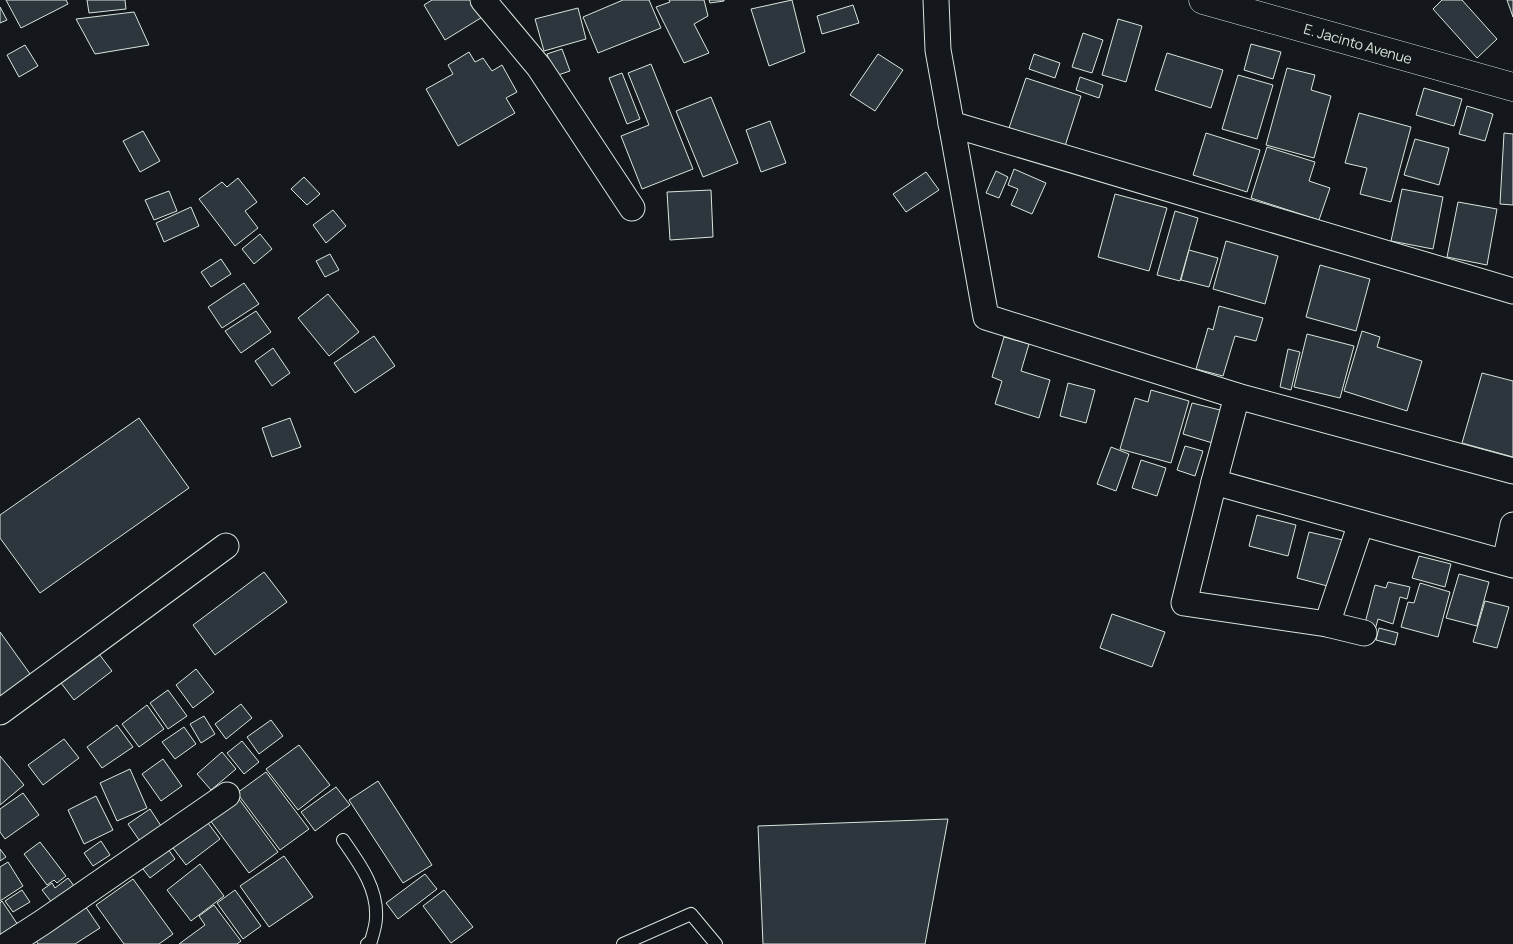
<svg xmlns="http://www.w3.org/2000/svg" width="1513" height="944" viewBox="0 0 1513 944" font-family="Manrope,sans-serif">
<rect width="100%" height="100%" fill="#14181c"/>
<g fill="#2c363c" stroke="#d8e6dc">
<polygon points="6,0 66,0 68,4 21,28"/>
<polygon points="87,0 125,0 126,9 89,13"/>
<polygon points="432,0 474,0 484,16 445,40 424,5"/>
<polygon points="623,0 649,0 661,28 598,53 583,17"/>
<polygon points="669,0 704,0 708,16 694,24 709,53 684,63 656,7 670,2"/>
<polygon points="709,0 724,0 724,1 710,3"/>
<polygon points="792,0 805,52 769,66 751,9"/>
<polygon points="1442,0 1462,0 1497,39 1477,58 1433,9"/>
<polygon points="1507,0 1513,0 1513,17"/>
<polygon points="853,5 859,23 822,34 817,16"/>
<polygon points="0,7 7,20 0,23"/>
<polygon points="578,8 586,39 544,51 535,19"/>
<polygon points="134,12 149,45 95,54 76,19"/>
<polygon points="1118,19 1142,26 1126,82 1102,75"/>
<polygon points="1083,33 1103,40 1092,73 1072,67"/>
<polygon points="1251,44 1281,52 1273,79 1244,70"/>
<polygon points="25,45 38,66 19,77 7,55"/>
<polygon points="562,49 570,71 555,76 547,54"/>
<polygon points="469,52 475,62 483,58 492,71 502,65 517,92 506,98 515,113 458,146 426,89 453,74 448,65"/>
<polygon points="1167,53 1223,70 1211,108 1155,90"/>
<polygon points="878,54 903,70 875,111 850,95"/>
<polygon points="1034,54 1060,63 1055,78 1029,69"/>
<polygon points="651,64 693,169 642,189 621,136 649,125 628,73"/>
<polygon points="1287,68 1315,75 1311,90 1331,96 1314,158 1266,145"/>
<polygon points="622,73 640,119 627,124 609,78"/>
<polygon points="1238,75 1273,85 1257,139 1222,129"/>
<polygon points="1080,77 1103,85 1099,98 1076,90"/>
<polygon points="1026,78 1081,96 1065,146 1009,128"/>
<polygon points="1424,88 1462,99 1454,126 1416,115"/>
<polygon points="711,97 738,163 703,177 676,111"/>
<polygon points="1467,106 1493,114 1485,141 1459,134"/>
<polygon points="1359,113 1411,127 1391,202 1360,194 1367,168 1345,163"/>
<polygon points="770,121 786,163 761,172 746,130"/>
<polygon points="143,131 160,161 140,172 123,141"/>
<polygon points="1206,133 1260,150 1247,192 1193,175"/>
<polygon points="1504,133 1513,134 1513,205 1500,204"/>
<polygon points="1415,139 1449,148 1439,185 1404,175"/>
<polygon points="1267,147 1315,162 1309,181 1330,188 1319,220 1251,198"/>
<polygon points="1014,169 1046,183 1032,214 1011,205 1018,189 1008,185"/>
<polygon points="996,171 1008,177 999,198 986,193"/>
<polygon points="926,172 939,190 906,212 893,194"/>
<polygon points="304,177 320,194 307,205 291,189"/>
<polygon points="238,178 257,202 245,211 258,228 235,246 199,199 222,182 227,187"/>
<polygon points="1402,189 1443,197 1433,249 1391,241"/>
<polygon points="711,190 713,237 670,240 667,192"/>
<polygon points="169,191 177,211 154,220 145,200"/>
<polygon points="1115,194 1167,208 1149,271 1098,257"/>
<polygon points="1458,202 1497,209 1487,265 1447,257"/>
<polygon points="191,207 199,226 164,242 156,223"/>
<polygon points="333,210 346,226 326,243 313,225"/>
<polygon points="1175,211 1198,218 1180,281 1157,275"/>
<polygon points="260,234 272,249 254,264 242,249"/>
<polygon points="1226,241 1278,256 1265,304 1213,289"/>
<polygon points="1189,250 1218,258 1209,287 1181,280"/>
<polygon points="330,254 339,270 325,277 316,261"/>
<polygon points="221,259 231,274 211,287 201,272"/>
<polygon points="1320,265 1370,279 1356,331 1306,317"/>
<polygon points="244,283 259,304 222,328 208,307"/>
<polygon points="328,294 359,332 329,356 298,318"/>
<polygon points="1219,306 1263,318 1256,341 1235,336 1223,376 1196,369 1208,328 1213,330"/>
<polygon points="256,311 271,332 241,353 225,331"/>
<polygon points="1362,331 1380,337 1377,347 1422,361 1407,411 1344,391"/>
<polygon points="1307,334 1354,346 1340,398 1294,387"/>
<polygon points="374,336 395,366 355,393 334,363"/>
<polygon points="1004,337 1029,344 1021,371 1050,380 1039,418 995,404 1002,381 992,377"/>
<polygon points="273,348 290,373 272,386 255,361"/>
<polygon points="1288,349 1300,352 1291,390 1280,387"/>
<polygon points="1482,373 1513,381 1513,457 1462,443"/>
<polygon points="1068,383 1095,390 1086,423 1060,416"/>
<polygon points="1151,390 1189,401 1171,463 1120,449 1135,398 1148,402"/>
<polygon points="1192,403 1228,412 1219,445 1183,434"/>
<polygon points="139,418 189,488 40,593 0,538 0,515"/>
<polygon points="290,418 301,447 272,457 262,428"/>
<polygon points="1185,446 1203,451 1195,476 1177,470"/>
<polygon points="1111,447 1129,454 1116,491 1097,484"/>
<polygon points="1141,460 1166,468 1157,496 1132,488"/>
<polygon points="1257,515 1296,525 1288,556 1249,546"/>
<polygon points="1309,532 1347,541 1335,588 1297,578"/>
<polygon points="1419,556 1451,564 1445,587 1412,578"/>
<polygon points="264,572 287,602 215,655 193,625"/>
<polygon points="1459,574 1489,582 1477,626 1446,618"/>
<polygon points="1388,582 1410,587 1407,599 1400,597 1393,624 1378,619 1375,630 1364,627 1375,585 1386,588"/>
<polygon points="1420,583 1450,592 1438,637 1401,627 1408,602 1414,603"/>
<polygon points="1485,601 1509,607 1497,648 1473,642"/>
<polygon points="1112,614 1165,632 1152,667 1100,648"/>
<polygon points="1379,628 1398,633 1395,645 1376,640"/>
<polygon points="0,632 33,678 0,698"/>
<polygon points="99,654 112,671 74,700 61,683"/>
<polygon points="196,669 214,692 193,708 176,685"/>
<polygon points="168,690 187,716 168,729 150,703"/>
<polygon points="241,704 252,718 226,739 215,724"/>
<polygon points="147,705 164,729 139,747 122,724"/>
<polygon points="204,716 215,734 201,743 190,724"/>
<polygon points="271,720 283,736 259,754 247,737"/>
<polygon points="117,725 133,747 102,768 87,747"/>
<polygon points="184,727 196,744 175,759 162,742"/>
<polygon points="64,739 79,758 43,785 28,765"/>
<polygon points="242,741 259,762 244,774 227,753"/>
<polygon points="299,745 330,785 298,810 266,769"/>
<polygon points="222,752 236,769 211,790 197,774"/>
<polygon points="0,756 24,785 0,805"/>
<polygon points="163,759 182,786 161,801 142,774"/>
<polygon points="130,769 147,808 117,821 100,783"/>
<polygon points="266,772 309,829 280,850 237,793"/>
<polygon points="378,781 432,865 403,883 349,800"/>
<polygon points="336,787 350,805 315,831 301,812"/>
<polygon points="23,793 39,815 5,839 0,832 0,809"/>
<polygon points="236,795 278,852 249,873 207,816"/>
<polygon points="96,796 113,830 84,844 68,810"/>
<polygon points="150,809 165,832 144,847 128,824"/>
<polygon points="205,819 220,839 186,865 170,844"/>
<polygon points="948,819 925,944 763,944 758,826"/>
<polygon points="101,841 110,855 93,866 84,853"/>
<polygon points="40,842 66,876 57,883 54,880 47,885 24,854"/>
<polygon points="166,846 175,859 150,878 140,865"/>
<polygon points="0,849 6,857 0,861"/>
<polygon points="284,856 313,897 269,927 240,886"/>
<polygon points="8,862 23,886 0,901 0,867"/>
<polygon points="200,864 224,896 191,921 167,890"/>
<polygon points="425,874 437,889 398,919 386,903"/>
<polygon points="68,878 78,891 56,908 42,890 52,883 55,888"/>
<polygon points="133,879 173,934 159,944 124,944 96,905"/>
<polygon points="22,890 30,902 13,912 5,901"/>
<polygon points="235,890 261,926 243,939 217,903"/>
<polygon points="444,890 473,927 451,943 423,906"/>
<polygon points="2,901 18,925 0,937 0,903"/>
<polygon points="83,903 100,928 75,944 38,944 33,936"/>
<polygon points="214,905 241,941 237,944 179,944 205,925 199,916"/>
</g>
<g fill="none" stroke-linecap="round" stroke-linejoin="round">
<g stroke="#d8e6dc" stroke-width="14">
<g id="service">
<path d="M343,840C359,863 378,888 376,918C376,925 373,934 371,941L367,944"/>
<polyline points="623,944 691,914 716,944"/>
</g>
</g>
<g stroke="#d8e6dc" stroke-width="27">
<g id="minor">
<polyline points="483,0 539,67 632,208"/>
<polyline points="936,0 938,50 986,317 1237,396 1513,471"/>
<polyline points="951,124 1513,291"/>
<polyline points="1237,396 1214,482 1184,603 1327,624 1364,633"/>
<polyline points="1214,482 1513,565"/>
<polyline points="1505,562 1513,525"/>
<polyline points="1327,624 1361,523"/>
<polyline points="0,712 226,546"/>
<polyline points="9,944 43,922 227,795"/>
</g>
</g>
<g stroke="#d8e6dc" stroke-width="29">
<polyline id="primary" points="1203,0 1513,87"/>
</g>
<use href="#service" stroke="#14181c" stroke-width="12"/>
<use href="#minor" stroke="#14181c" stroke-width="25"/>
<use href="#primary" stroke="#14181c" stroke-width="28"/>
</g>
<g text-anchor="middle" stroke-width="4" stroke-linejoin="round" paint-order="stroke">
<g font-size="14" fill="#d8e6dc" stroke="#14181c">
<text transform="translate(1358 44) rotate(16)" y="5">E. Jacinto Avenue</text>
</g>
</g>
</svg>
